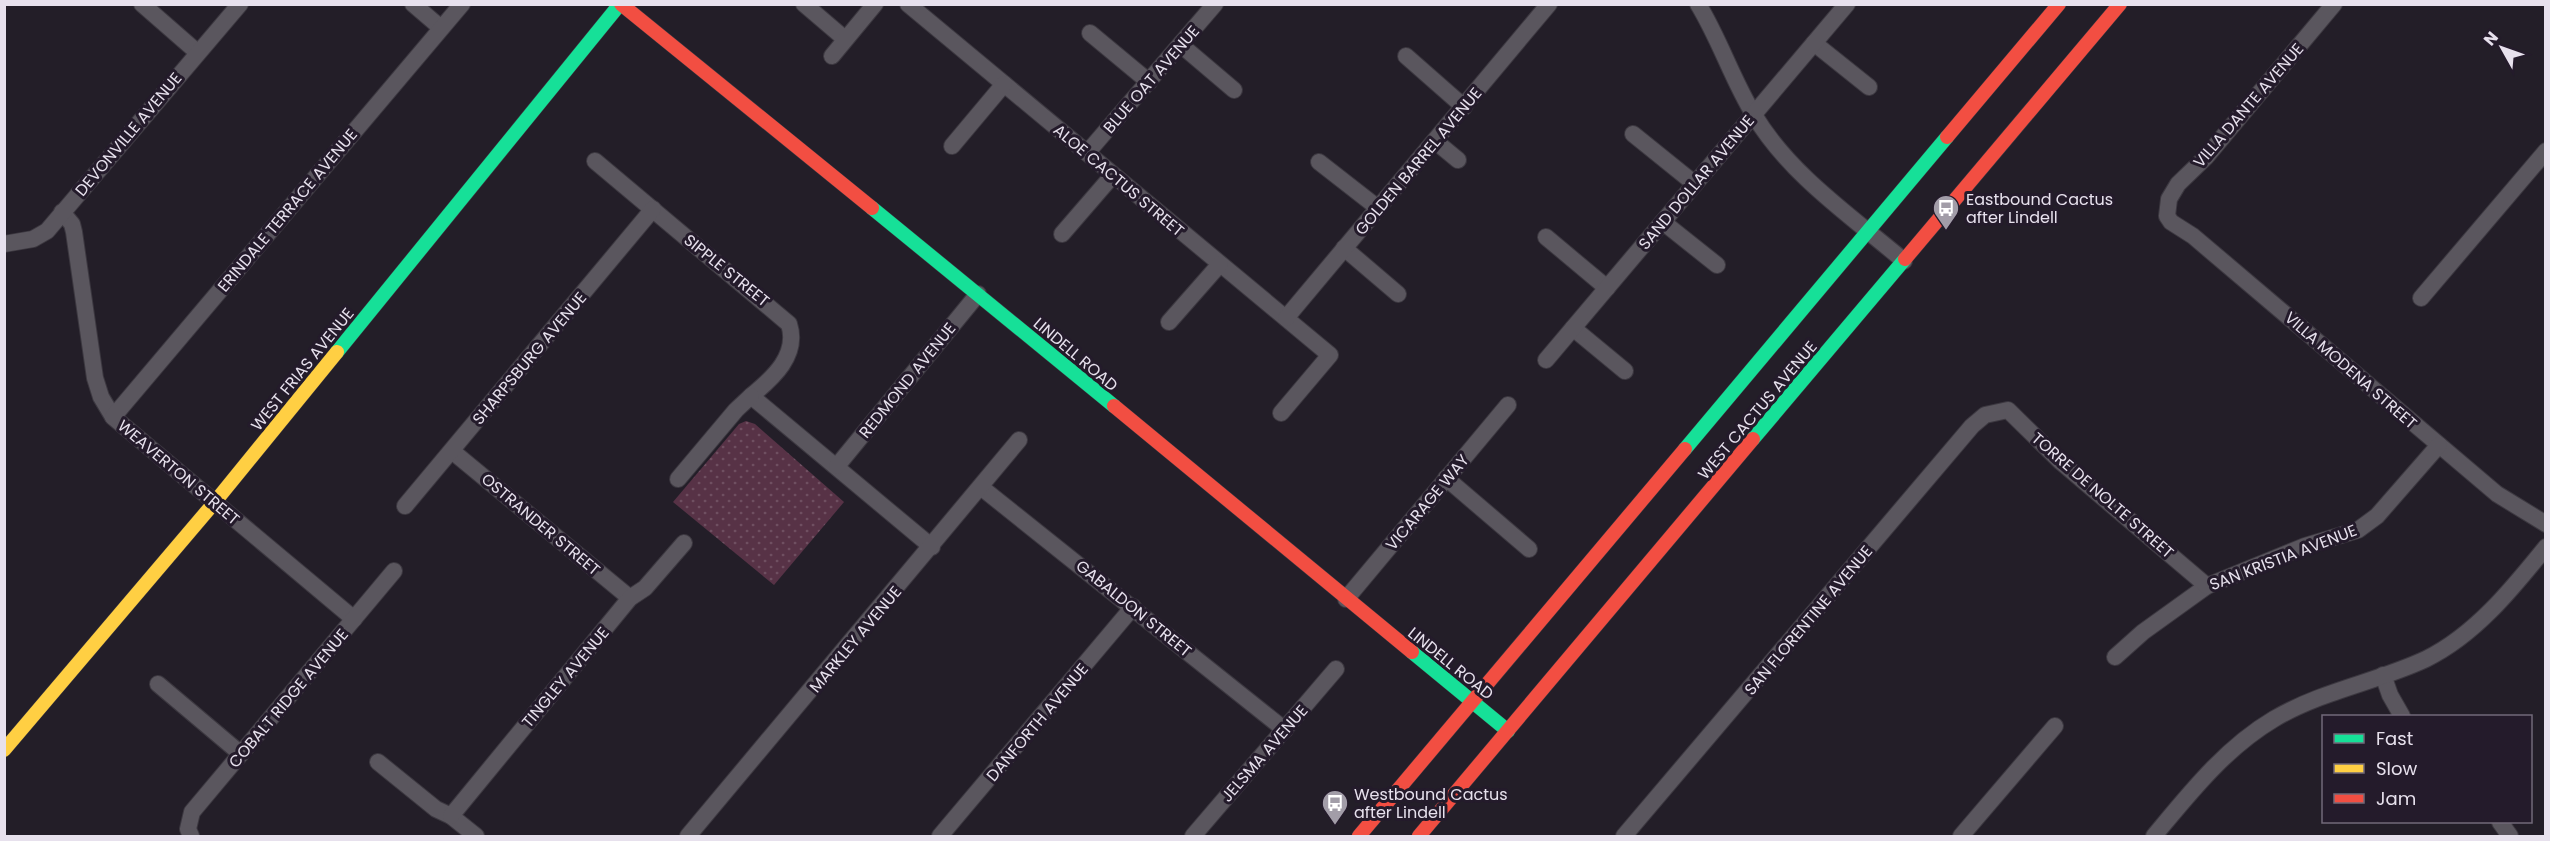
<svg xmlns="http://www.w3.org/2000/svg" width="2550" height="841" viewBox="0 0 2550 841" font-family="Poppins,sans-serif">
<defs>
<pattern id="green-dots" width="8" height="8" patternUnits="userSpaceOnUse" patternTransform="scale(1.5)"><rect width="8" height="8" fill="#573246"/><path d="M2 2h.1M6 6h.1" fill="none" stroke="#6f4f61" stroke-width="1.8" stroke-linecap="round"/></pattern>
</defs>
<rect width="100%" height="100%" fill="#231e28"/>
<polygon fill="url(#green-dots)" points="746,421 755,424 844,502 774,585 673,502 739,424"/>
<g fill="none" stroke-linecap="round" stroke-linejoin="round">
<g stroke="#3c3840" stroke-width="18">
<g id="street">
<polyline points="142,4 197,52"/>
<polyline points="413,4 441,28"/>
<polyline points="804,4 845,39"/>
<polyline points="908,4 1330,355 1281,413"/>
<path d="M1698,4C1720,40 1732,79 1754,115C1790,175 1851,216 1904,261"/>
<polyline points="2334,4 2206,157 2178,184 2169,199 2167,216 2171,222 2193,236 2497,494 2546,524"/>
<polyline points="1090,33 1149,82"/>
<polyline points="1814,43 1869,87"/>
<polyline points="1181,45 1234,90"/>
<polyline points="832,56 875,4"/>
<polyline points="1406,56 1464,107"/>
<polyline points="1633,134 1695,184"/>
<polyline points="1435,141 1458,160"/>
<polyline points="952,146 1004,84"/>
<polyline points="1087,153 1215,4"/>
<path d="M595,161L789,324C799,355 773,378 751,396L932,547"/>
<polyline points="1319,162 1378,208"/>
<polyline points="62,212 72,224 74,232 95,378 101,397 113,417 354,619"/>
<polyline points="1663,222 1717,265"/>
<polyline points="1062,234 1113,175"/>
<polyline points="1546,237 1607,288"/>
<polyline points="4,244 33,239 47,231 240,4"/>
<polyline points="1344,248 1398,294"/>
<polyline points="2421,298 2546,151"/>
<polyline points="1286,318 1549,4"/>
<polyline points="1169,322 1220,264"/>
<polyline points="1573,328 1625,371"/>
<polyline points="1546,360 1847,4"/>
<polyline points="113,417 462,4"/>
<polyline points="452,451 630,598"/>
<polyline points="837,466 978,294"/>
<polyline points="1446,478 1529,549"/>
<polyline points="678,479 736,410 751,396"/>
<polyline points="982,488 1285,730"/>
<polyline points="405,506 653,209"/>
<polyline points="1346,599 1508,405"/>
<polyline points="2115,657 2143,632 2207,586 2305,546 2358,530 2377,516 2439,445"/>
<polyline points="2383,675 2390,695 2402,716"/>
<polyline points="158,684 241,754"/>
<polyline points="378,762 436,809 451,816 476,836"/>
<polyline points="451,816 630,598 645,588 684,543"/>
<polyline points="2500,822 2510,836"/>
<polyline points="191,836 188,829 192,812 394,571"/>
<polyline points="688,836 1019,440"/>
<polyline points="940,836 1133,607"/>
<polyline points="1193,836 1336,669"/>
<polyline points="1624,836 1972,426 1985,415 2008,410 2061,462 2207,586"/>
<polyline points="1961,836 2055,726"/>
<path d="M2154,836C2189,794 2225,748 2274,719C2321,691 2377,682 2426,659C2475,635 2512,589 2546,547"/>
</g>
</g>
<g stroke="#3c3840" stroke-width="15">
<g id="fast">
<polyline points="872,208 1114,406"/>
<polyline points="337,352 620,4"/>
<polyline points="1753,439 1905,259"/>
<polyline points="1685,449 1947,137"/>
<polyline points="1412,652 1508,731"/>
</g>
</g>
<g stroke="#3c3840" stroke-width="15">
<polyline id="slow" points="4,750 214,503 337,352"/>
</g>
<g stroke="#3c3840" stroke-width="15">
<g id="jam">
<polyline points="621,4 872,208"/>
<polyline points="1947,137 2059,4"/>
<polyline points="1905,259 2120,4"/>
<polyline points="1114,406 1412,652"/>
<polyline points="1359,836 1685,449"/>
<polyline points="1419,836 1753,439"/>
</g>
</g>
<use href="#street" stroke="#5a565e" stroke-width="16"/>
<use href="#fast" stroke="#16e098" stroke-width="14"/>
<use href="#slow" stroke="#ffcf43" stroke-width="14"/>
<use href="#jam" stroke="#f24e42" stroke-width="14"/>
</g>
<defs>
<g id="bus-pin" transform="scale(1.35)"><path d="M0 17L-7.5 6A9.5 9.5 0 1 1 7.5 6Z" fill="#a29da8" stroke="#241b2b"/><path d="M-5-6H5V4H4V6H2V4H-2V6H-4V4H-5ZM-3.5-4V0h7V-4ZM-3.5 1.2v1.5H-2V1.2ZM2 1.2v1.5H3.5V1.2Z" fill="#fff"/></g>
</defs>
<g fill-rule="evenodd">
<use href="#bus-pin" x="1946" y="208"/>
<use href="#bus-pin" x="1335" y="803"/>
</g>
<g text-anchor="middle" stroke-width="6" stroke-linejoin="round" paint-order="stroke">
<g font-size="16" fill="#e7e1ed" stroke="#241b2b">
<text transform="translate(1151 79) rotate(-49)" y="6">BLUE OAT AVENUE</text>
<text transform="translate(2248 105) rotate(-49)" y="6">VILLA DANTE AVENUE</text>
<text transform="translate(128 134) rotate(-50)" y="6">DEVONVILLE AVENUE</text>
<text transform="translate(1418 161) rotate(-50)" y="6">GOLDEN BARREL AVENUE</text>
<text transform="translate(1119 180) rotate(40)" y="6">ALOE CACTUS STREET</text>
<text transform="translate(1696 182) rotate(-50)" y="6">SAND DOLLAR AVENUE</text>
<text transform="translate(287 210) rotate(-50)" y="6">ERINDALE TERRACE AVENUE</text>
<text transform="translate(727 270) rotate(39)" y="6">SIPPLE STREET</text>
<text transform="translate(1076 354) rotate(40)" y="6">LINDELL ROAD</text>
<text transform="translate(529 358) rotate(-50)" y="6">SHARPSBURG AVENUE</text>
<text transform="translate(302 369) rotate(-51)" y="6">WEST FRIAS AVENUE</text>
<text transform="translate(2351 370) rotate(41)" y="6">VILLA MODENA STREET</text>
<text transform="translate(907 380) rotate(-51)" y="6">REDMOND AVENUE</text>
<text transform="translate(1757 410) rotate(-50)" y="6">WEST CACTUS AVENUE</text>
<text transform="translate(179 472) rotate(40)" y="6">WEAVERTON STREET</text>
<text transform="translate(2103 495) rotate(41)" y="6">TORRE DE NOLTE STREET</text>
<text transform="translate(1427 502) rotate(-50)" y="6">VICARAGE WAY</text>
<text transform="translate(541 524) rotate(40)" y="6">OSTRANDER STREET</text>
<text transform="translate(2283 557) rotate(-21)" y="6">SAN KRISTIA AVENUE</text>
<text transform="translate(1134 608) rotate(39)" y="6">GABALDON STREET</text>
<text transform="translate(1808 620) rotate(-50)" y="6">SAN FLORENTINE AVENUE</text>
<text transform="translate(855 639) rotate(-50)" y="6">MARKLEY AVENUE</text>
<text transform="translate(1451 663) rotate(39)" y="6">LINDELL ROAD</text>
<text transform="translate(565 677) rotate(-50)" y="6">TINGLEY AVENUE</text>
<text transform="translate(288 698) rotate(-50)" y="6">COBALT RIDGE AVENUE</text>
<text transform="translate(1037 722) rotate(-50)" y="6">DANFORTH AVENUE</text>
<text transform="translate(1264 753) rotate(-49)" y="6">JELSMA AVENUE</text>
</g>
<g font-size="16" fill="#e7e1ed" stroke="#241b2b" text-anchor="start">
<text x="1966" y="205">Eastbound Cactus<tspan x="1966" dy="18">after Lindell</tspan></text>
<text x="1354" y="800">Westbound Cactus<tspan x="1354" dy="18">after Lindell</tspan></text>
</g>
</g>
<rect width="2550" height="841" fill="none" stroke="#e7e1ed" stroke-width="12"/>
<rect x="2322" y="715" width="210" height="108" fill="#241b2b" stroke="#726a79" stroke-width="1.5"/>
<rect x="2334" y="734" width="30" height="9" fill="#16e098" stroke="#726a79" stroke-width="1.5"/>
<text x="2376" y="745" font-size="18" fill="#e7e1ed">Fast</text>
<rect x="2334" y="764" width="30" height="9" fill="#ffcf43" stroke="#726a79" stroke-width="1.5"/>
<text x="2376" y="775" font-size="18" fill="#e7e1ed">Slow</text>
<rect x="2334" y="794" width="30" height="9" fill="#f24e42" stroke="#726a79" stroke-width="1.5"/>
<text x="2376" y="805" font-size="18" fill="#e7e1ed">Jam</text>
<g transform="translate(2502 48) rotate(310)" stroke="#241b2b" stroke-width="4.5" paint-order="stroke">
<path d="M0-4.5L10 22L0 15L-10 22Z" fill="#e7e1ed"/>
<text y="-9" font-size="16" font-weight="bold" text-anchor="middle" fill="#e7e1ed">N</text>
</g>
</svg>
